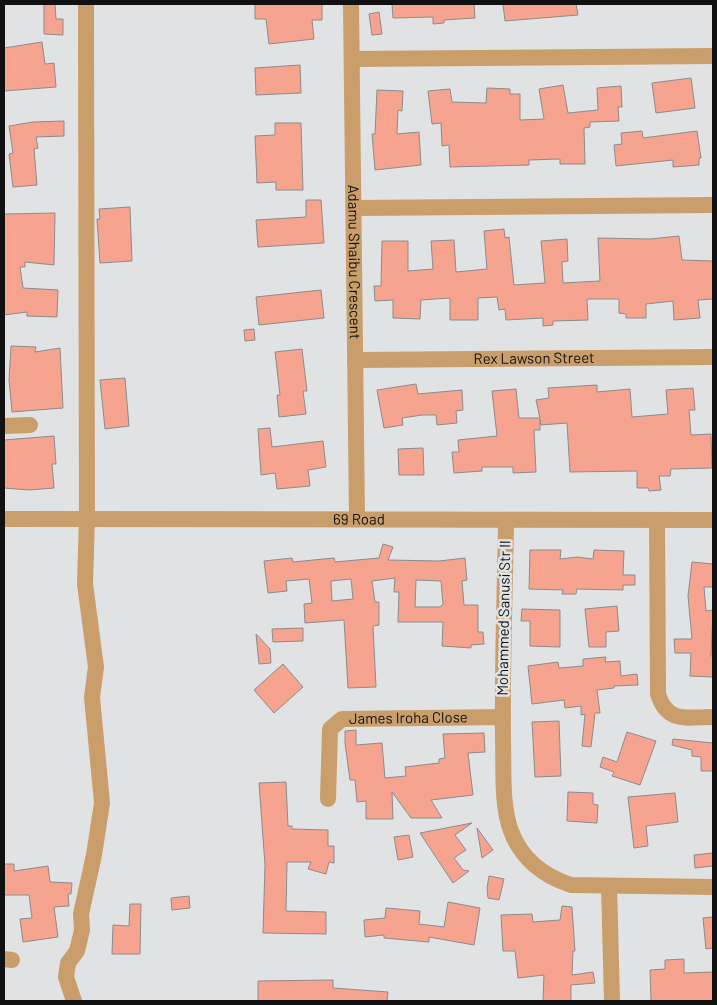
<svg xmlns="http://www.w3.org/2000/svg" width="717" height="1005" viewBox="0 0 717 1005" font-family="Barlow,sans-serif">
<rect width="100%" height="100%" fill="#e1e2e3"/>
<g fill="#f6a390" stroke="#8d8c8b" fill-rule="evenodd">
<polygon points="44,4 55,4 56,19 63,19 63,35 44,34"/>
<polygon points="255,4 322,4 322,20 312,20 314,39 269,44 266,19 255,19"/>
<polygon points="392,4 474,4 475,18 444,20 444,23 433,24 433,17 393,18"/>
<polygon points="503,4 576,4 578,15 505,21"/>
<polygon points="379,12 382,34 372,35 369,14"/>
<polygon points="42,42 45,64 54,63 56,87 4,91 4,48"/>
<polygon points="300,65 301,93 256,95 255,68"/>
<polygon points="691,78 695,108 656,113 652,83"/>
<polygon points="563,85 568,113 598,110 597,88 621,86 622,107 618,107 619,121 590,122 590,127 584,128 585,164 560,164 560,159 529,160 529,165 450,167 449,145 442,146 441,123 432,124 428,91 450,89 452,102 486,103 487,88 510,89 510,94 520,94 520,120 544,119 539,89"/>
<polygon points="377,90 403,91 402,111 398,110 397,134 419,132 421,165 375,170 372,134 375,134"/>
<polygon points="64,121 64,136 36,137 38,148 34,149 37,185 13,187 9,154 13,153 9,126 33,122"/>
<polygon points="275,123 301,123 303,190 276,190 276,182 257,183 255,136 275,135"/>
<polygon points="642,131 643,138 697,131 701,158 699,158 699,165 673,167 673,160 616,166 614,145 622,144 621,133"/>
<polygon points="306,200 321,200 324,243 258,247 256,220 306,217"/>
<polygon points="130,207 132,261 100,263 97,219 100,219 99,209"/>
<polygon points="55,213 54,265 25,262 25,267 20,267 23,288 58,290 57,317 27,316 27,312 4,315 4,214"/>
<polygon points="504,229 505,238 509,237 514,285 545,283 541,241 567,239 568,261 562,262 563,283 600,281 598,238 650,239 679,236 682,260 713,261 713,299 698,300 700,318 674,320 673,301 646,304 646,318 626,318 626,314 619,313 619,299 587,299 588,320 553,321 553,325 543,326 543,318 506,320 505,309 499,310 497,297 478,298 478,320 450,320 450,298 421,300 420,319 393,318 393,300 375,301 374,286 381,286 382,241 408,241 408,271 433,269 431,241 454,240 456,272 487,269 484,231"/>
<polygon points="321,290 324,318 259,325 256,297"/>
<polygon points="254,329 255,340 245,341 244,330"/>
<polygon points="11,346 36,347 35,352 60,348 63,408 12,412 9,380"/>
<polygon points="302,349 307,391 303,391 306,414 279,417 277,395 280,395 275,352"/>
<polygon points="125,378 129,426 105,429 100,380"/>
<polygon points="416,384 418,394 462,390 463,410 456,411 457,423 437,425 436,415 422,415 402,418 403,425 384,428 377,390"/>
<polygon points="597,385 597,392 630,389 632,417 668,414 666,390 693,388 695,410 689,410 691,435 711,434 712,468 671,469 670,476 659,476 661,490 649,491 648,488 637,488 637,471 570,472 567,423 541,425 540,419 540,430 534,430 536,472 513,473 513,467 482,467 482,471 454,473 452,452 459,452 458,440 497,436 492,391 516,389 519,418 540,418 536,400 549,398 548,388"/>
<polygon points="270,428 272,447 323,441 326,467 308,470 310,486 277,489 275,473 261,475 258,429"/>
<polygon points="54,436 56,464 52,464 54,488 29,490 4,488 4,440"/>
<polygon points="423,448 424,475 399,475 398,449"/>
<path d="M383,544L393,547L388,560L439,561L465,558L467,580L462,581L464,605H478V632H483L484,644L471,645V648L442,646L443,622H398L399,592H394L395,578L372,581L375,602H379V625L373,626L376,687L348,688L344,620L305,623L304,604L312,603L309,579L286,581L287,591L268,593L264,561L292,558L293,562L334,558L335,562L379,558ZM351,579L353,599L332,601L331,581ZM416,580L441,581L443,604L440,607H415Z"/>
<polygon points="530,550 561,550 560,559 577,557 593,559 594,550 624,551 623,575 635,575 635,585 623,585 623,590 577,589 576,594 562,594 563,590 529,589"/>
<polygon points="692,562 713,564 713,587 704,587 706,611 713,610 711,656 713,656 713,677 690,676 691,653 675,653 674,639 692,639 688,596"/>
<polygon points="617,606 619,631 606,632 606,647 589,647 585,609"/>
<polygon points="522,609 560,610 560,647 530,646 530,621 521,621"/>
<polygon points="303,628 303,641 273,642 272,629"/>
<polygon points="256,634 270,649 271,663 259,664"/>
<polygon points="606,657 605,662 620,661 621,676 637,674 638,685 614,686 614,688 597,690 600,713 595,713 591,747 582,746 585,714 581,715 581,706 565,708 564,700 532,704 528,666 558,662 559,668 583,666 583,659"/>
<polygon points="283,664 303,687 274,713 254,690"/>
<polygon points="559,721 561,776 535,777 532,722"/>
<polygon points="356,730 356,745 382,743 385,778 406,776 405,767 439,763 439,759 445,758 443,734 484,733 485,752 468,753 473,795 431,800 442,818 411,818 392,792 393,819 366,819 366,801 357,802 355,780 350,780 345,743 345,731"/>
<polygon points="627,732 656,741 640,785 612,776 614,772 600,767 603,757 617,762"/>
<polygon points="673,739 713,743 713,771 701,771 701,757 692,756 692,750 672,745"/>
<polygon points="286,782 288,826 292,826 292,829 328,830 328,846 334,846 334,863 329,862 326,874 308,869 311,862 287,862 286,911 326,912 326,934 263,933 265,865 259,783"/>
<polygon points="568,792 593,793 593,804 598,805 597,823 567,821"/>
<polygon points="675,793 678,822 646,826 648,846 634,848 628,797"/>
<polygon points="472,823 455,835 466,850 454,858 463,870 469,871 453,883 420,833"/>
<polygon points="477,828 493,850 482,858"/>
<polygon points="409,835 413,857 398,860 394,837"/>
<polygon points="713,853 713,866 695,868 694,855"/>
<polygon points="4,864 14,864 14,871 48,866 50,882 72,883 71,894 68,894 69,906 54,907 58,937 23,942 20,919 32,918 29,895 4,895"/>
<polygon points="489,876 504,879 499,900 488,898 487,888"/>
<polygon points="189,896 190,908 172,910 171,898"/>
<polygon points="448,902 480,908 474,945 429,937 429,942 384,938 384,935 365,937 364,920 385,918 386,908 420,911 419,924 444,927"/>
<polygon points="130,904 141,904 140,954 112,954 113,925 129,926"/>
<polygon points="562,906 572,907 575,951 573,951 572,975 593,972 595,983 571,985 571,1001 543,1001 544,975 518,978 515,951 503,951 501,915 532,914 533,922 560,920"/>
<polygon points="713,917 713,948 706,949 703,918"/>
<polygon points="684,959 684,973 713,972 713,1001 651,1001 650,970 665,969 665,960"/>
<polygon points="333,980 333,988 388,992 387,1001 258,1001 258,981"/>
</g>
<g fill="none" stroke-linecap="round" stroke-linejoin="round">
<g stroke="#c99e6a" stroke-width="16">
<path id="s1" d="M351,4L357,518"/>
<polyline points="352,59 713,56"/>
<polyline points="354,208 713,205"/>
<path id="s2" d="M355,360L713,357"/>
<polyline points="4,426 30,425"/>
<path id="s3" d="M4,519L713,520"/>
<path d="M506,520C505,593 502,667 503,740C504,769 501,804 511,831C521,858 543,876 571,885L713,887"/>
<path d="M657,520L658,694C667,724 688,717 713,717"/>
<path id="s4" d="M328,799L330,729L342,719L503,717"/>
<polyline points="609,886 612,1001"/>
<polyline points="4,959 12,960"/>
<polyline points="74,1001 66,977 68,963 77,951 82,930 81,914 94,855 102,803 92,697 96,667 85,584 87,519 86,4"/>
</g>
</g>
<g text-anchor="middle" stroke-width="5" stroke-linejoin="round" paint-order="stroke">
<g font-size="15" fill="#111112" stroke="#e1e2e3">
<text dy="5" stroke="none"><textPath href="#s1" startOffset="258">Adamu Shaibu Crescent</textPath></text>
<text dy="5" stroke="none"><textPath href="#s2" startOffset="179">Rex Lawson Street</textPath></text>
<text dy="5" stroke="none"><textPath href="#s3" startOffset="355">69 Road</textPath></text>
<text transform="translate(504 618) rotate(-89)" y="5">Mohammed Sanusi Str II</text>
<text dy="5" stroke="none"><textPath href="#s4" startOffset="152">James Iroha Close</textPath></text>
</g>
</g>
<rect width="717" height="1005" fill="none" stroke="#111112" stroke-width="10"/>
</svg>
